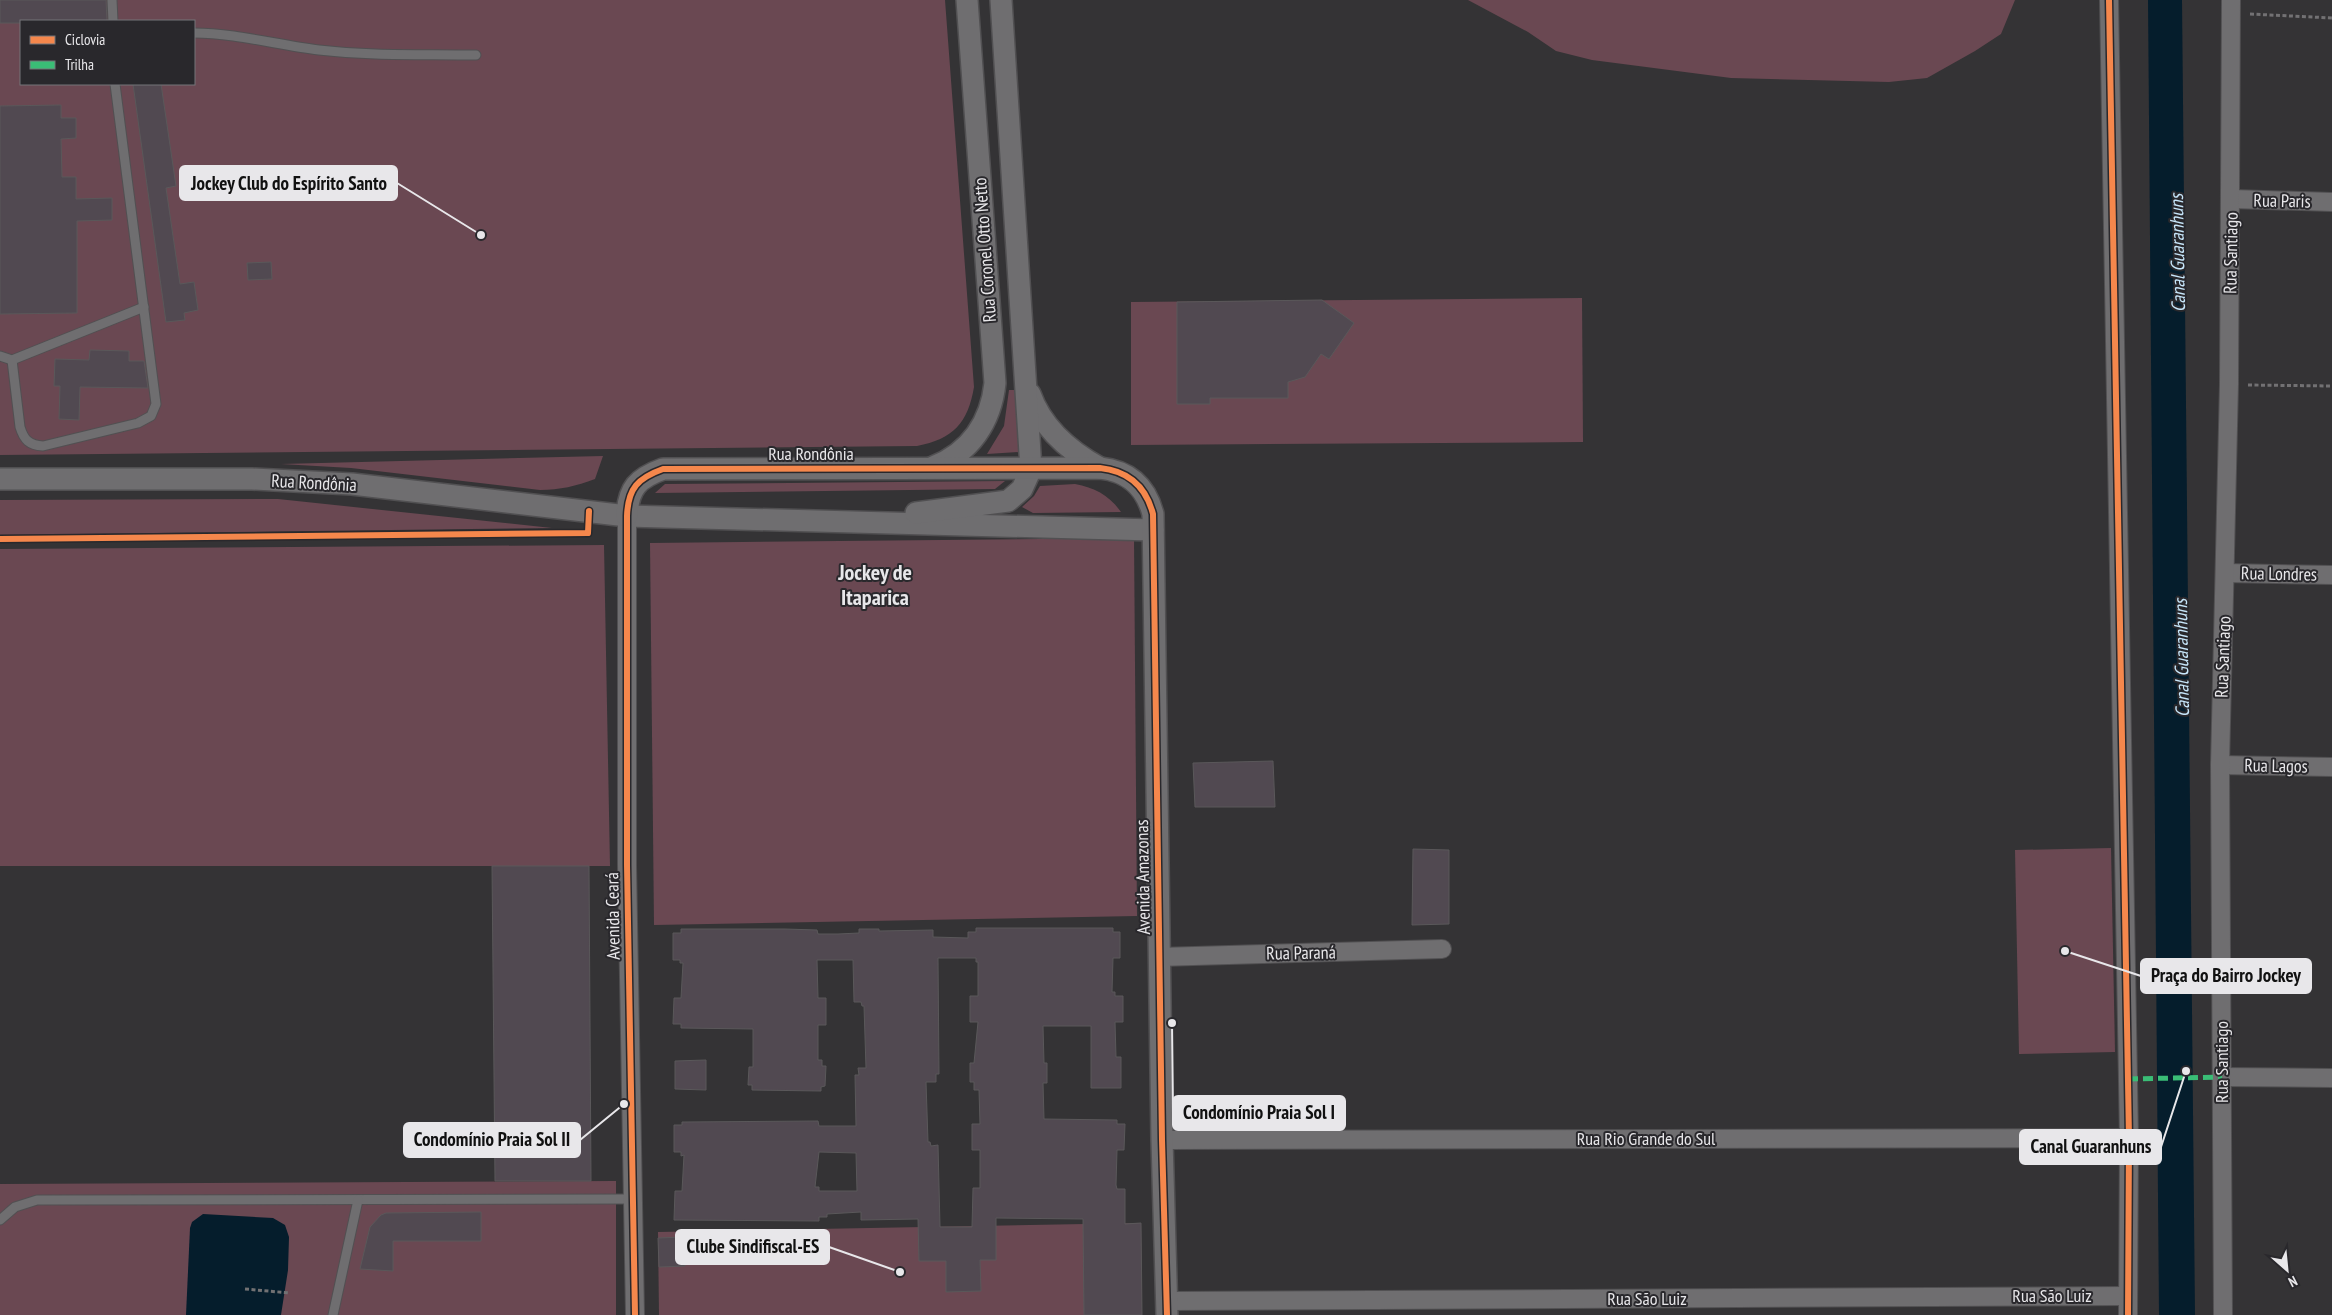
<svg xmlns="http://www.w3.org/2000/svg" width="2332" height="1315" viewBox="0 0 2332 1315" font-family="'PT Sans Narrow',sans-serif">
<rect width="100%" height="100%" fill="#343335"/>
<g fill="#6a4852" fill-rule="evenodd">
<path d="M0,0H945L974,387C968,423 953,439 917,446L0,455ZM21,21H194V84H21Z"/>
<polygon points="1468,0 2015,0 2001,34 1975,51 1927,78 1889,82 1731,78 1592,60 1556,51 1528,32"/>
<polygon points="1582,298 1583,442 1131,445 1131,302"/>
<polygon points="1009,390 1016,390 1020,452 987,454 1004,426"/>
<path d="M603,456L595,479C576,486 560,490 540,490L351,468L281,464Z"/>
<polygon points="1005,481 995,489 655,493 665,484"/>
<path d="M1075,484C1095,488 1109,495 1121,512L1033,513L1022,507L1034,496L1040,486Z"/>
<polygon points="278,499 552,528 0,535 0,500"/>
<polygon points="1134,538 1137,916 654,925 650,543"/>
<polygon points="604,545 610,866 0,866 0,549"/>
<polygon points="2111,848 2115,1052 2019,1054 2015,850"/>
<polygon points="616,1181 616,1315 0,1315 0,1184"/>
<polygon points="1141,1223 1142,1315 659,1315 658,1232"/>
</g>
<g fill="#051d2c">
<polygon points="2148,0 2182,0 2195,1315 2159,1315"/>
<polygon points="203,1214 273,1218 285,1225 289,1237 288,1270 281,1315 186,1315 190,1228 192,1222"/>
</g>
<g fill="#514951" stroke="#5a585a" fill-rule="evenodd">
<polygon points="0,0 106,0 107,21 21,21 21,23 0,23"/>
<polygon points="133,84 161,84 176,186 166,188 180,284 194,282 198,310 184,313 185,320 166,322"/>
<polygon points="61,105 61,118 76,118 76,138 61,139 62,177 76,177 76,199 112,198 112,220 77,221 77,313 0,314 0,106"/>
<polygon points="271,262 272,279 248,280 247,263"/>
<polygon points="1322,300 1354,323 1329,359 1321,354 1305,377 1288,382 1288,398 1210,398 1210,404 1177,404 1177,302"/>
<polygon points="90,350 129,351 129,361 144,361 148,388 80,387 79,420 59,419 60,386 54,386 55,359 89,360"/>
<polygon points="1273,761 1275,807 1195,807 1193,763"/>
<polygon points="1413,849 1449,850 1449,924 1412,925"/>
<polygon points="492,866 589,866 591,1181 495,1181"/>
<path d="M976,928H1113V932H1120V958H1113L1112,992H1115V996H1123V1022H1115L1116,1057H1121V1088H1091V1026H1043L1044,1063H1047V1083H1043L1044,1119L1117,1120V1124H1125L1124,1150H1117L1116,1185L1117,1189H1125V1224L1141,1223L1142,1315H1084L1083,1219L996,1218V1260H980L981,1291L946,1292V1261H919L918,1219L861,1220V1212L827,1214V1217H819V1221L674,1220L675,1191H682L684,1155L681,1156V1152H674V1125H682V1122L818,1121L819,1126H856L855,1075H859L858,1068H866L864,1006H862L861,1002H854L853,960H817L818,998H826V1025H818V1060H822V1066H826L825,1086L821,1087V1091L752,1090V1085H748L749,1067H753V1029L681,1028V1024H673L674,998H681L683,963H680V960H673V933H681V929H785L817,930L818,934H838L859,933V929H879V931L933,930V937L968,938V932H976ZM938,958H976V962H978V996H970V1022H978L974,1063H970V1082H974V1090H979L980,1124H972V1150H980V1188H973L972,1227H940L938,1145L931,1146L930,1142H928L926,1082H936V1074H939ZM819,1152L856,1153L857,1191H819V1187H815Z"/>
<polygon points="706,1060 706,1090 675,1089 675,1061"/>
<polygon points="481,1212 481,1241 393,1241 393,1271 360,1269 370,1227 381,1215 386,1213"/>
<polygon points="684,1237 685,1266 659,1267 658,1238"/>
</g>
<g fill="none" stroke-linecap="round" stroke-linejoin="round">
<g stroke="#515052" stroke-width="11">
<g id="service">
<polyline points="112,0 113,21"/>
<path d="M194,33C236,33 277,45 319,50C371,56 424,54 476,55"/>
<polyline points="0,356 12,360 144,307"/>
<path d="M12,360L20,427C24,440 29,445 43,446L138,423L151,416L156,404L115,84"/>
<polyline points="0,1220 15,1207 37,1200 633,1199"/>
<polyline points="333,1315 358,1200"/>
</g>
</g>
<g stroke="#515052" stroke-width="20">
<g id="minor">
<polyline points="2109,0 2129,1138 2128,1315"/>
<polyline points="2232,199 2332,202"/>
<polyline points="627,516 627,865 635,1315"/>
<polyline points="2226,573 2332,575"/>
<polyline points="2220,765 2332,767"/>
<polyline points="1159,957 1442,949"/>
<polyline points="2222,1077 2332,1078"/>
<polyline points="1162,1140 2129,1138"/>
<polyline points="1167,1301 2127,1296"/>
<polyline points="2223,1315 2220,765 2229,384 2231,0"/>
</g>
</g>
<g stroke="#515052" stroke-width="24">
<g id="tertiary">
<path d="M1030,394C1042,428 1069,451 1100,468"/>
<path d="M933,467C970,453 991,422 995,383L967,0"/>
<polyline points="0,479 252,479 352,484 627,516 1153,530"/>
<polyline points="916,513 1008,501 1022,489 1031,469 1001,0"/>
<path d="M627,516C628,488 638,478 663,469L1100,468C1129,471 1146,487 1153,514L1162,1140L1167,1315"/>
</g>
</g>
<g stroke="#727173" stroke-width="3" stroke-dasharray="4 2.5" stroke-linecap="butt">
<polyline points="2250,14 2332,18"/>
<polyline points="2248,385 2332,386"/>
<polyline points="245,1289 290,1293"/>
</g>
<use href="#service" stroke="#6f6e70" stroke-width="9"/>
<use href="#minor" stroke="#6f6e70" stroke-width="18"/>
<use href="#tertiary" stroke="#6f6e70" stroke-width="21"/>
<polyline stroke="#3abd76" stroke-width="5" stroke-dasharray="10 5" stroke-linecap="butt" points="2128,1079 2222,1077"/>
<g stroke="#29282c" stroke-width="9">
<g id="cycleway">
<polyline points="2109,0 2129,1138 2128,1315"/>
<polyline points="0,539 588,533 589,511"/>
<path d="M635,1315L627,865V516C628,488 638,478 663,469L1100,468C1129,471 1146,487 1153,514L1162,1140L1167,1315"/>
</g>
</g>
<use href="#cycleway" stroke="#f5874c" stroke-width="6"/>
</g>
<g text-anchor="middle" stroke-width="4" stroke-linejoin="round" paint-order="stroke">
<g font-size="18" fill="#e8e7ea" stroke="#29282c">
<text transform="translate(2282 201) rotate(1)" y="6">Rua Paris</text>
<text transform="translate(985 250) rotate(-94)" y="6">Rua Coronel Otto Netto</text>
<text transform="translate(2231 253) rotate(-89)" y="6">Rua Santiago</text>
<text x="811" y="460">Rua Rondônia</text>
<text transform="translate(314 483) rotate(3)" y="6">Rua Rondônia</text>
<text transform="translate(2279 574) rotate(1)" y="6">Rua Londres</text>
<text transform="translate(2223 657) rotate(-88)" y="6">Rua Santiago</text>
<text transform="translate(2276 766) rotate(1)" y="6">Rua Lagos</text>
<text transform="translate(1143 877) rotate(-91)" y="6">Avenida Amazonas</text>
<text transform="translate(613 916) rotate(-91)" y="6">Avenida Ceará</text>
<text transform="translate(1301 953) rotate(-1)" y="6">Rua Paraná</text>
<text transform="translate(2222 1062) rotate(-90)" y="6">Rua Santiago</text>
<text x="1646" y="1145">Rua Rio Grande do Sul</text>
<text x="2052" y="1302">Rua São Luiz</text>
<text x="1647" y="1305">Rua São Luiz</text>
</g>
<g font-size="19" font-style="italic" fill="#c7e6fa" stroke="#29282c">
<text transform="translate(2177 253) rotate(-91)" y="7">Canal Guaranhuns</text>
<text transform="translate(2181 658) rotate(-91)" y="7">Canal Guaranhuns</text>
</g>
<g font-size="22" font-weight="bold" fill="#e8e7ea" stroke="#29282c">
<text x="875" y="580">Jockey de<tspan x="875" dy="25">Itaparica</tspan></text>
</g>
</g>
<path fill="none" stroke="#e8e7ea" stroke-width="2" d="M481 235L397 183M2065 951L2141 976M1172 1023L1173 1113M624 1104L580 1140M2186 1071L2161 1147M900 1272L829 1247"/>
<g fill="#e8e7ea" stroke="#29282c" stroke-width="2">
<circle cx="481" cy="235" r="5"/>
<circle cx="2065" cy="951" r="5"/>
<circle cx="1172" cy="1023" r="5"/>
<circle cx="624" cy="1104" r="5"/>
<circle cx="2186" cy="1071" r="5"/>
<circle cx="900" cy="1272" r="5"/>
</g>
<g fill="#e8e7ea" stroke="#e8e7ea" stroke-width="2">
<rect x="180" y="166" width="217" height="34" rx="5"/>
<rect x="2141" y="959" width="170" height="34" rx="5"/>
<rect x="1173" y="1096" width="172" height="34" rx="5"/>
<rect x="404" y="1123" width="176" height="34" rx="5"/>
<rect x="2020" y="1130" width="141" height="34" rx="5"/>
<rect x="676" y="1230" width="153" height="34" rx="5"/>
</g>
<g font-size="19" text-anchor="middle" font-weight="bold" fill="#111">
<text x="289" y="190">Jockey Club do Espírito Santo</text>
<text x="2226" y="982">Praça do Bairro Jockey</text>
<text x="1259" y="1119">Condomínio Praia Sol I</text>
<text x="492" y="1146">Condomínio Praia Sol II</text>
<text x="2091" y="1153">Canal Guaranhuns</text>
<text x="753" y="1253">Clube Sindifiscal-ES</text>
</g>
<rect x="20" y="20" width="175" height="65" fill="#29282c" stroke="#757478"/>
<rect x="30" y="36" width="25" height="8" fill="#f5874c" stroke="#757478"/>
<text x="65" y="45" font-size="15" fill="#e8e7ea">Ciclovia</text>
<rect x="30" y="61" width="25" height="8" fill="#3abd76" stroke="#757478"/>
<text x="65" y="70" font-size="15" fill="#e8e7ea">Trilha</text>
<g transform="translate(2287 1270) rotate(153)" stroke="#29282c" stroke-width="4" paint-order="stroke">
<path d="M0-4L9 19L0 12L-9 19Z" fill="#e8e7ea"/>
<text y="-8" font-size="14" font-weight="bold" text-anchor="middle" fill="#e8e7ea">N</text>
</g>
</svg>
